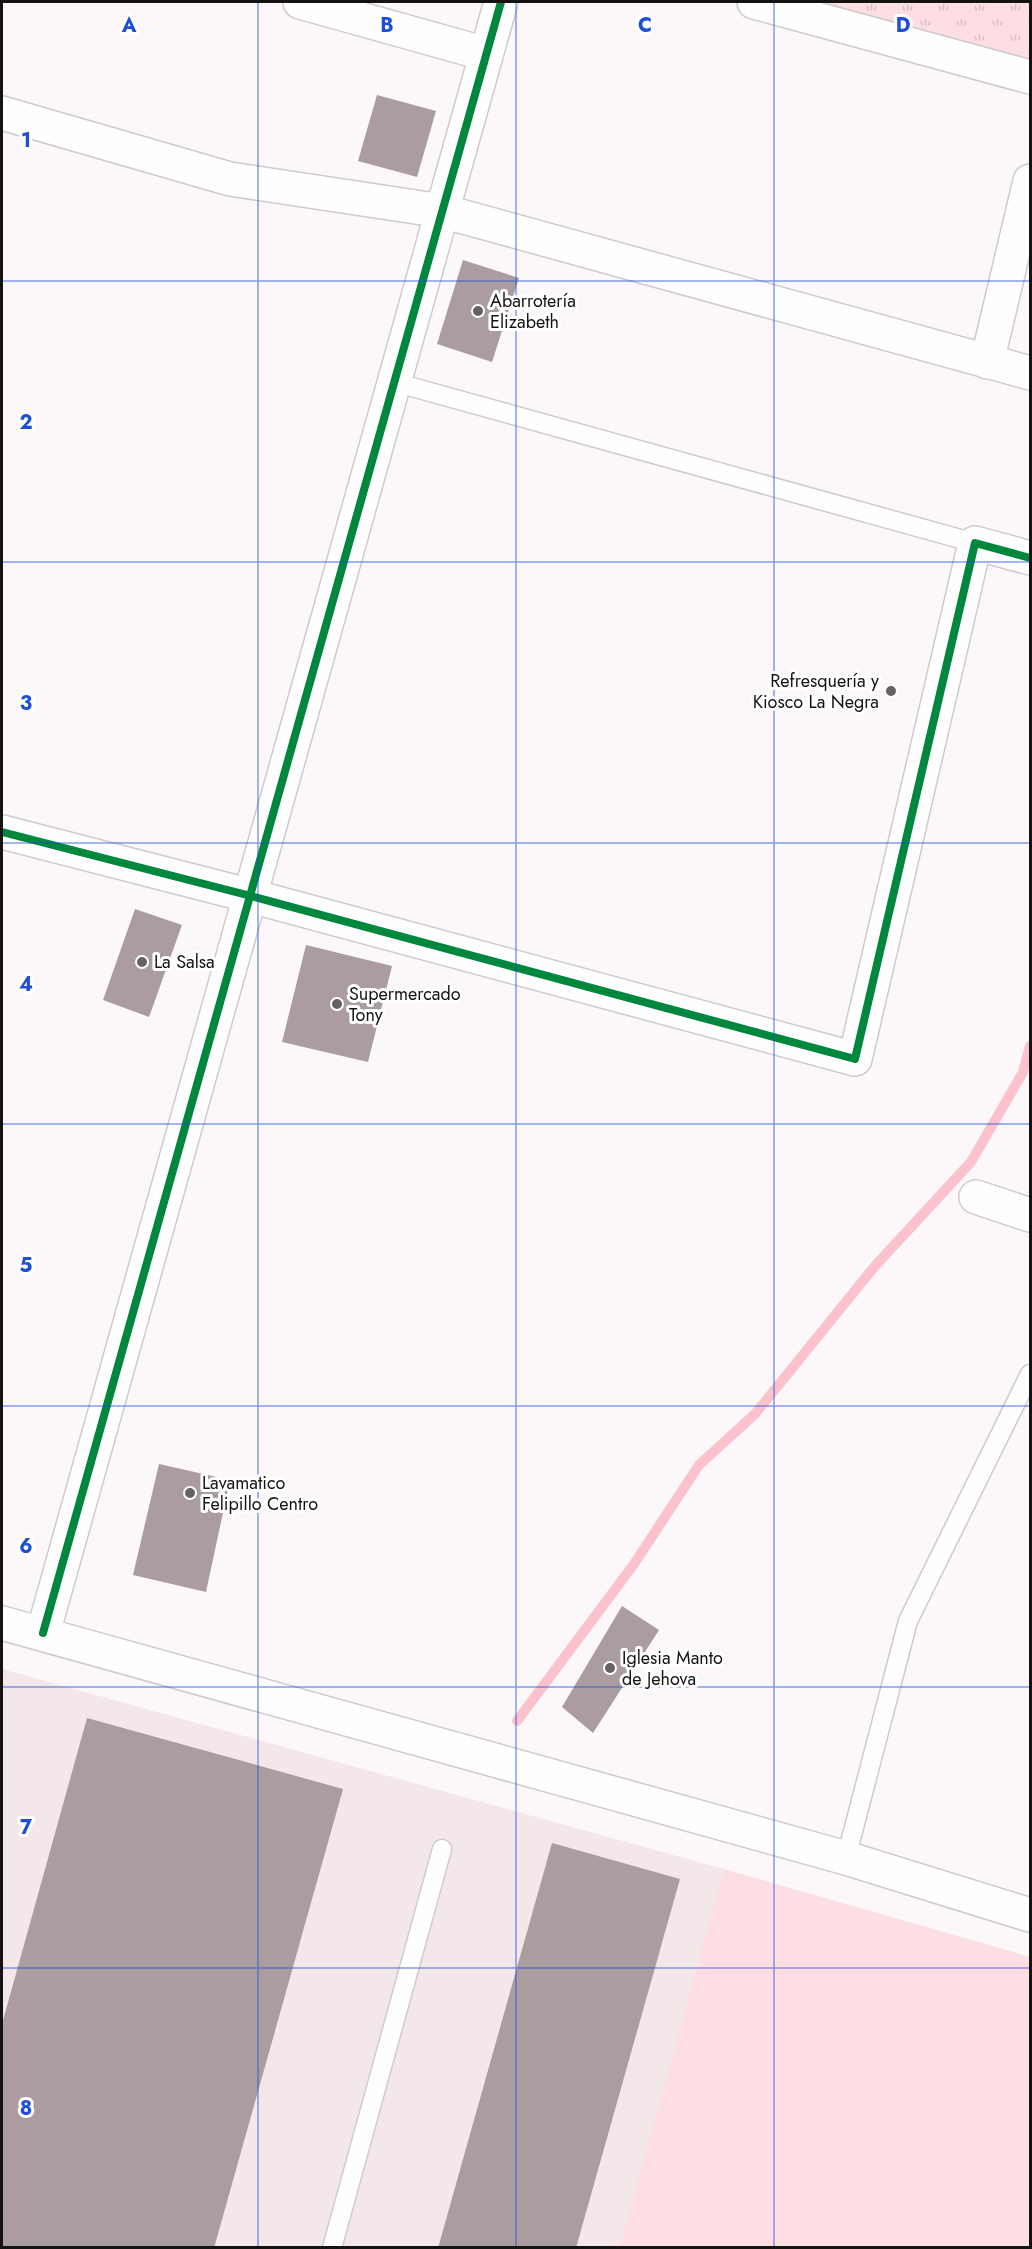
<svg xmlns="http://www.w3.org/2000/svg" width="1032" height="2249" viewBox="0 0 1032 2249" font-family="Jost,sans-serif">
<defs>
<pattern id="park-tufts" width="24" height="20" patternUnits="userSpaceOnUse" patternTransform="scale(1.5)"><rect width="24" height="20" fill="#fddee3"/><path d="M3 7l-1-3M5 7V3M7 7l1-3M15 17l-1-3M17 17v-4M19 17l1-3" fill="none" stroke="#d8bdc2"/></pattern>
</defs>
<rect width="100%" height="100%" fill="#fcf8f9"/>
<polygon fill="#f4e7e9" points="2,1669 724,1869 1030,1957 1030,2247 2,2247"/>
<polygon fill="#fddee3" points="724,1869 1030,1957 1030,2247 620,2247"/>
<polygon fill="url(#park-tufts)" points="766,2 1030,2 1030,74"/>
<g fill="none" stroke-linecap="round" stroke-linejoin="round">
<polyline stroke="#fbc2cd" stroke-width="10" points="517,1721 634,1564 699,1465 755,1414 875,1266 971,1162 1023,1072 1030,1046"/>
</g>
<g fill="#ab9c9f">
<polygon points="377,95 436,111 417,177 358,161"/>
<polygon points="463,260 519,278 492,362 437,344"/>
<polygon points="135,909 182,925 149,1017 103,1000"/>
<polygon points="306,945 392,966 368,1062 282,1042"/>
<polygon points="159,1464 230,1480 206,1592 133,1575"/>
<polygon points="622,1606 659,1630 593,1733 562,1707"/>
<polygon points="87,1718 343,1789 214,2248 2,2248 2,2024"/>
<polygon points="552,1843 680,1879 576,2248 438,2248"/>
</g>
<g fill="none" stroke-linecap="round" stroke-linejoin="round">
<g stroke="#cfcbcc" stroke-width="21">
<g id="lane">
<polyline points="394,382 975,543"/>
<polyline points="846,1858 908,1621 1030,1374"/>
<polyline points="332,2248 442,1849"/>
</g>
</g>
<g stroke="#cfcbcc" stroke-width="36">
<g id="street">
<polyline points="300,2 486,54"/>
<polyline points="754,2 1030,77"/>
<polyline points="2,113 230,179 442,211 1030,373"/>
<polyline points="987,362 1030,181"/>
<polyline points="2,832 251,896 855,1059 975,543 1030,558"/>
<polyline points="976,1197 1030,1215"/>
<polyline points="2,1623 846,1858 1030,1915"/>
<polyline points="43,1633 501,2"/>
</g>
</g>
<use href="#lane" stroke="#fffefe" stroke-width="18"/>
<use href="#street" stroke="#fffefe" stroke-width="33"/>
<g stroke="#fff" stroke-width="11">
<g id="cycleway">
<polyline points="2,832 251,896 855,1059 975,543 1030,558"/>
<polyline points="43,1633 501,2"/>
</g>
</g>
<use href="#cycleway" stroke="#00873e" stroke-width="8"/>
</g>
<path fill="none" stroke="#1d4ed8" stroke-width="1.5" stroke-opacity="0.55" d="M258,2V2248M516,2V2248M774,2V2248M2,281H1030M2,562H1030M2,843H1030M2,1124H1030M2,1406H1030M2,1687H1030M2,1968H1030"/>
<g fill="#666263" stroke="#fff" stroke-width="2">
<circle cx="478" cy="311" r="6"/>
<circle cx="891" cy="691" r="6"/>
<circle cx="142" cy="962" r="6"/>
<circle cx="337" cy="1004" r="6"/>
<circle cx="190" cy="1493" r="6"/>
<circle cx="610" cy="1668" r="6"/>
</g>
<g text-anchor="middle" stroke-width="6" stroke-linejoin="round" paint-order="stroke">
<g font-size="18" fill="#151212" stroke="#fff" text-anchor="start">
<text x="490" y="307">Abarrotería<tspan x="490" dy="21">Elizabeth</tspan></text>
<text x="879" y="687" text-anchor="end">Refresquería y<tspan x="879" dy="21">Kiosco La Negra</tspan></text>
<text x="154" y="968">La Salsa</text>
<text x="349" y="1000">Supermercado<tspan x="349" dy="21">Tony</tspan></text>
<text x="202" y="1489">Lavamatico<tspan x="202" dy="21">Felipillo Centro</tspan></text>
<text x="622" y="1664">Iglesia Manto<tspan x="622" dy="21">de Jehova</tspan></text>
</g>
</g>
<g font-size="20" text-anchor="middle" font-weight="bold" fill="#1d4ed8" stroke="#fff" stroke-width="6" stroke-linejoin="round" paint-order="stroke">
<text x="129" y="32">A</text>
<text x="387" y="32">B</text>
<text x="645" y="32">C</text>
<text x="903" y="32">D</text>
<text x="26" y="147">1</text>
<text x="26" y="429">2</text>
<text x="26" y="710">3</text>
<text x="26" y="991">4</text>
<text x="26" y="1272">5</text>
<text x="26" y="1553">6</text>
<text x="26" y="1834">7</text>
<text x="26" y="2115">8</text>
</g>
<rect width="1032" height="2249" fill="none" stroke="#151212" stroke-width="6"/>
</svg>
